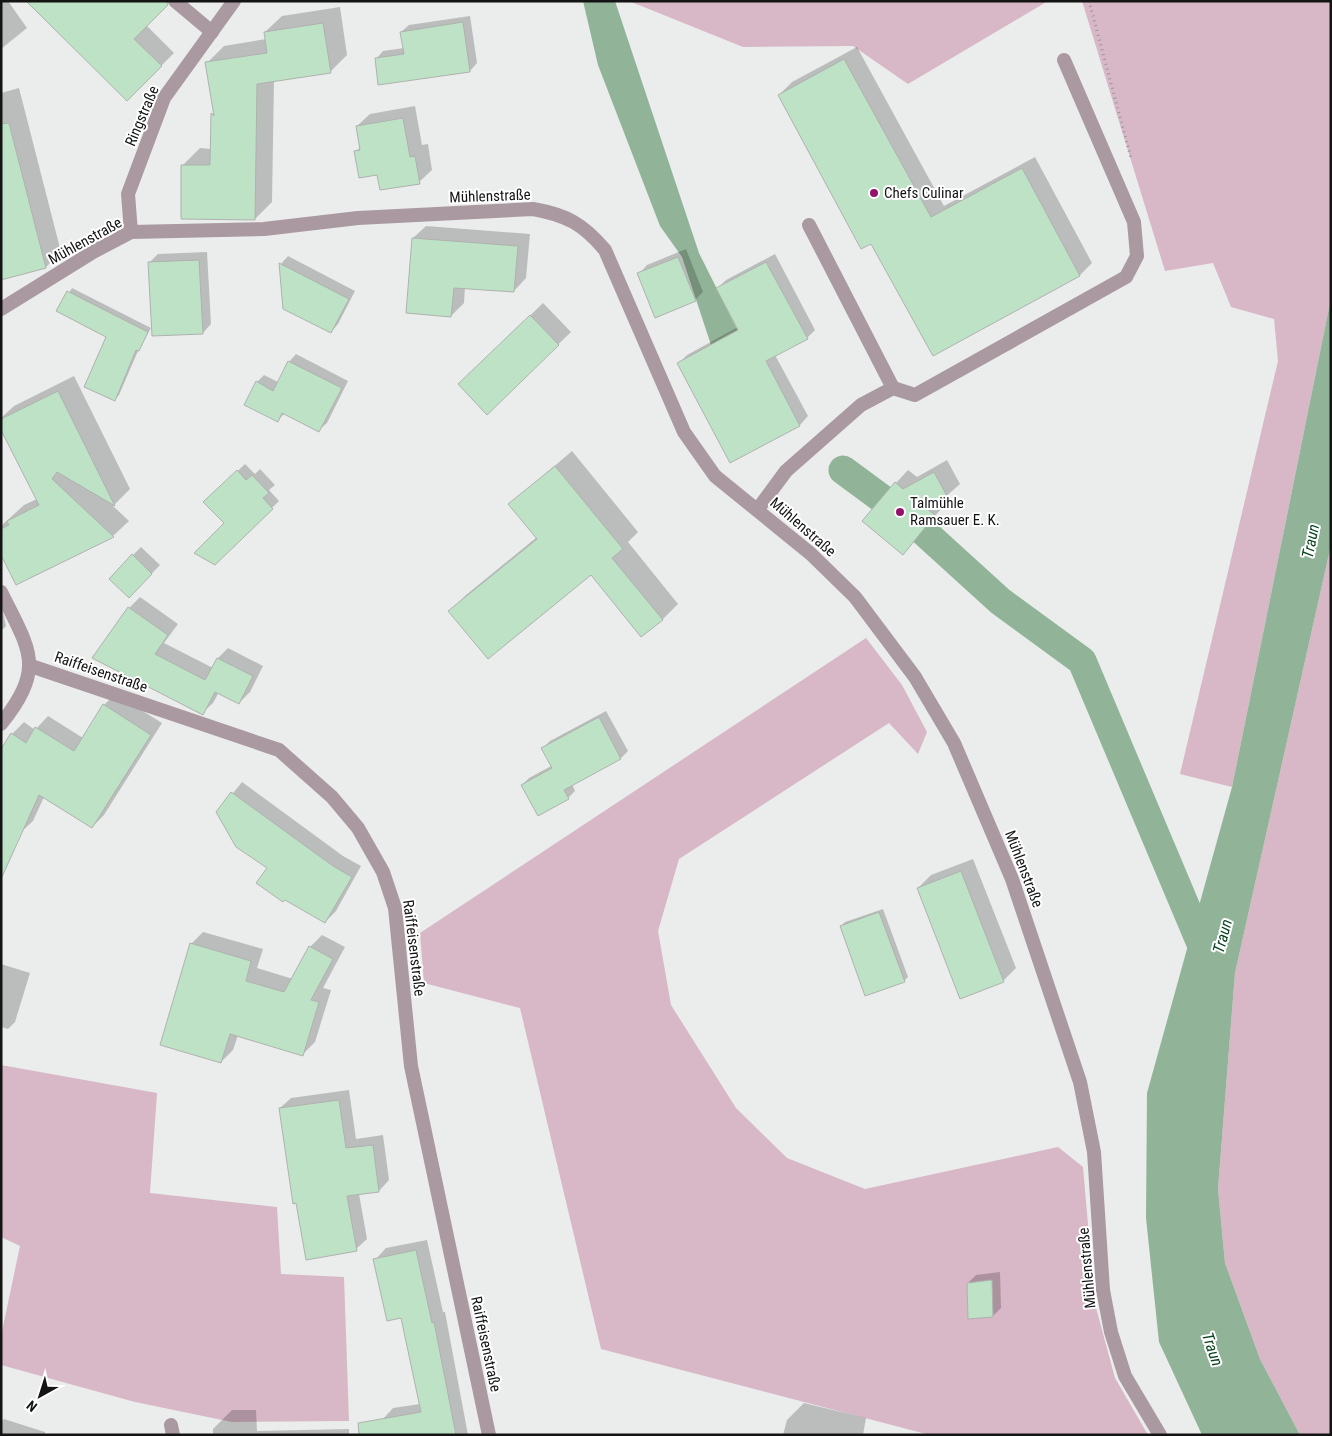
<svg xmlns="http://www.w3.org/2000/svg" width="1332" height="1436" viewBox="0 0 1332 1436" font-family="'Roboto Condensed',sans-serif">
<rect width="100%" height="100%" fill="#eaedeb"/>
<g fill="#d8b7c7">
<polygon points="629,1 1048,1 908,84 853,46 743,47"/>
<polygon points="1082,1 1331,1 1331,298 1232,787 1180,774 1278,361 1274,319 1231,307 1213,263 1165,271"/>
<polygon points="1331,545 1331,1435 1300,1435 1260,1359 1225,1263 1218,1189 1235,973"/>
<polygon points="866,638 902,685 927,732 918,754 889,723 679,859 658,931 671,1005 736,1108 787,1158 865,1189 1058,1147 1083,1167 1095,1304 1115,1378 1148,1435 930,1435 601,1349 520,1008 424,983 420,933"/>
<polygon points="1,1065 157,1093 150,1193 277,1207 281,1274 344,1277 349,1421 232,1422 135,1402 1,1365 1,1336 20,1246 1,1237"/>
</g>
<g fill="#91b498">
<polygon points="583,1 615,1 699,253 738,331 711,345 682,257 660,226 598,65"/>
<polygon points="1331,298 1331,545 1235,973 1218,1189 1225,1263 1260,1359 1300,1435 1202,1435 1159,1342 1146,1218 1147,1093 1232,787"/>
</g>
<g fill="#0003">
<polygon points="1,1 8,1 27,28 1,49"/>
<polygon points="42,1 170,1 146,25 174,53 127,100"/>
<polygon points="340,7 347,55 330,72 274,80 272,202 255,219 183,165 200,148 211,149 212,114 214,112 207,63 224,46 266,39 265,32 282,16"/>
<polygon points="470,16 477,63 470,71 376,59 383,51 404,48 401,32 409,25"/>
<polygon points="857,47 944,206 1035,157 1092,263 1080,275 933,355 872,242 779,95 792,82"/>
<polygon points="19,88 61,252 46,267 1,278 1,93"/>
<polygon points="415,106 422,145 428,144 432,170 419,182 378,173 356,151 361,147 357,126 370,114"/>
<polygon points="426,226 530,234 526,278 514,291 465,287 464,303 451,316 413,238"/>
<polygon points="686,249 703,292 695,300 639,274 647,265"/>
<polygon points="207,252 211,324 203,333 150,262 158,254"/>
<polygon points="775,254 815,330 807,338 775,355 808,416 800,425 731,461 679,363 687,355 738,327 717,289 726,280"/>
<polygon points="288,256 355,291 338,324 331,332 284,308 281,264"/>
<polygon points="72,288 151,328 138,351 119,395 115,399 107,336 58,311"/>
<polygon points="543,303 571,332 487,413 472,372"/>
<polygon points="296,354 348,381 327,423 319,430 285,413 278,420 257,382 264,375 278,382 289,362"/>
<polygon points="74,376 130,489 113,506 129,521 113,536 1,553 1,526 24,505 37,499 1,427 1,418 14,406"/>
<polygon points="572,451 638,532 628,542 678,604 662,620 591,573 450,611 466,595 537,537 510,504"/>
<polygon points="947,460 960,484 943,499 947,502 903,553 896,483 908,470 917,477"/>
<polygon points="245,464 255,474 260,469 275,485 269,490 279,501 215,564 226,523 205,502"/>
<polygon points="141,547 160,565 138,588 133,555"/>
<polygon points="140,597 178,624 164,643 213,668 218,658 228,648 263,666 250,692 239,703 219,692 213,703 202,713 94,657 129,608"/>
<polygon points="1,602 6,626 1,631"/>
<polygon points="115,694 162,723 104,815 92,827 44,797 33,821 21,832 12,734 24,722 35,730 48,716 83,738 104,705"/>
<polygon points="606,711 628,751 621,758 572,784 575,791 568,798 538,814 522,785 529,778 553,765 543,748 550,741"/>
<polygon points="242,782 343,856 361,866 336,911 325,922 269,868 218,812"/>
<polygon points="973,859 1016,968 1003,981 961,997 918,888 931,875"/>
<polygon points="883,909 908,977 904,981 841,926 845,922"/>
<polygon points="203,932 263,949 257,968 293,979 310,947 322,935 345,947 323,988 331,990 315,1042 303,1054 238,1035 233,1050 221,1062 191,944"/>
<polygon points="1,964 30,973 15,1022 8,1029 1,1027"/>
<polygon points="349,1090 356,1139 383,1135 389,1180 379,1191 359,1194 367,1239 356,1249 280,1108 291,1098"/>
<polygon points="427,1240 443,1312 445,1312 468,1435 385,1435 382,1420 393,1408 420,1404 402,1316 375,1260 386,1248"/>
<polygon points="1000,1272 1001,1308 993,1316 968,1283 976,1275"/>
<polygon points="804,1403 866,1418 863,1435 783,1435 787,1420"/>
<polygon points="232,1410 256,1410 257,1431 349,1429 349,1435 213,1435 213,1429"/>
<polygon points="4,1419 45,1432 45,1435 1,1435 1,1421"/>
</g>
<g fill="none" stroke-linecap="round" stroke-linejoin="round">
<g stroke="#91b498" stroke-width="29">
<polyline points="843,470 881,498"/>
<polyline points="923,531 1000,601 1082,661 1208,960"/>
</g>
</g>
<g fill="#bee2c5" stroke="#afb2af">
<polygon points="26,1 166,1 168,5 134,39 162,66 127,101"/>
<polygon points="463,22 470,72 378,85 375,58 404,54 400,32"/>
<polygon points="323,23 331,73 257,84 255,220 181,219 181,165 210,165 211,113 214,116 205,62 267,53 264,32"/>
<polygon points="844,59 931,217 1022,168 1080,276 933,356 871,244 861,249 778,95"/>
<polygon points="403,118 410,157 415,156 420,184 380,190 377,175 359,178 354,151 360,150 356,126"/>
<polygon points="9,123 46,268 1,280 1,124"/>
<polygon points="412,238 518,246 514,292 454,288 451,317 406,313"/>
<polygon points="678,257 696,301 655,318 637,273"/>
<polygon points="199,260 203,334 152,336 148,262"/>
<polygon points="766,262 808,339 766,361 800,426 730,463 677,363 738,330 716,288"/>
<polygon points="279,263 349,299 331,333 283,309"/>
<polygon points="67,291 148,332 139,351 136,350 115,401 84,387 106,337 56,311"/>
<polygon points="530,315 559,345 487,415 458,384"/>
<polygon points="288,361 342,388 319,432 282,413 278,422 244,405 256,381 273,391"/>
<polygon points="58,391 115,506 57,472 52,479 114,537 16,585 1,555 1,529 9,525 7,521 39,505 1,430 1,419"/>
<polygon points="555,466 623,549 612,558 663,620 641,637 591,575 488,659 448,611 537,539 508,504"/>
<polygon points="237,470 246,480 252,475 269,493 263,498 273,509 215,565 194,553 224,523 203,502"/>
<polygon points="934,472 948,498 927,509 935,515 903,555 862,521 895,482 903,489"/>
<polygon points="132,554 152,574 129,598 109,579"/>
<polygon points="128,607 168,635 155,654 205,680 217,658 253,676 239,704 215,692 203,715 92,658"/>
<polygon points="103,704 151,735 92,828 39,795 1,879 1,749 11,733 26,743 35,727 74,751"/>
<polygon points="599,717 621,759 564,790 569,799 538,816 521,785 552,768 541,748"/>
<polygon points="231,792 333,866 352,877 325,923 285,900 283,902 256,883 267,868 236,847 216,812"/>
<polygon points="961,871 1004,982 960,999 917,888"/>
<polygon points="879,912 905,982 865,996 840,926"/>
<polygon points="190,943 251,961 246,981 284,992 309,946 333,959 311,1000 319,1002 303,1056 230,1034 221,1063 160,1045"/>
<polygon points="339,1100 346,1148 373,1145 379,1192 347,1196 357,1251 306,1260 296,1203 293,1204 279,1108"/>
<polygon points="416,1250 432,1323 434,1322 456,1435 359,1435 358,1423 421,1412 401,1318 387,1321 373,1259"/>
<polygon points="992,1280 993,1317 968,1319 967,1283"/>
</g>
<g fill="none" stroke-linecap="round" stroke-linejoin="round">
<polyline stroke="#969897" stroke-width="3" stroke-dasharray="1 4" stroke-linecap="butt" points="1089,1 1131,158"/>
<g stroke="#ab99a2" stroke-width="14">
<polyline points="175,1 212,32"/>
<polyline points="893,388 915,395 1126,277 1137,256 1134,222 1064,60"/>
<polyline points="758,509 786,471 861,405 893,388 809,225"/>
</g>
<g stroke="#ab99a2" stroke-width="14">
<polyline points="131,232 128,194 164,98 234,1"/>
<path d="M1,309L93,252L131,232L264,229L358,218L533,209C567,215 583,224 605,250L684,432L715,476L811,554L855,597L915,677L954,743L1012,879L1080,1082L1094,1152L1103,1290L1111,1332L1125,1376L1160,1435"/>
<polyline points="31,666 279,750 332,797 358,828 383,872 395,908 411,1066 489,1435"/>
<polyline points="171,1425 173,1435"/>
</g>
<path stroke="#ab99a2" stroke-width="14" d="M1,592C30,651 46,667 1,724"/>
</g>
<g fill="#95126a" stroke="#fff" stroke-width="2">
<circle cx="874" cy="193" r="5"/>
<circle cx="900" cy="512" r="5"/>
</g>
<g text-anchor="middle" stroke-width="4" stroke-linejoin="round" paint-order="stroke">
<g font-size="15" fill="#131413" stroke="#fff">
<text transform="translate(142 116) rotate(-67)" y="5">Ringstraße</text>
<text transform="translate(490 196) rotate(-2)" y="5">Mühlenstraße</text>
<text transform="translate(85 241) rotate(-29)" y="5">Mühlenstraße</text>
<text transform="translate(803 527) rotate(41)" y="5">Mühlenstraße</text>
<text transform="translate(101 672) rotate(19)" y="5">Raiffeisenstraße</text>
<text transform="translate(1024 869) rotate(69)" y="5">Mühlenstraße</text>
<text transform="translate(414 948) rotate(83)" y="5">Raiffeisenstraße</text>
<text transform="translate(1087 1268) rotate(-95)" y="5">Mühlenstraße</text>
<text transform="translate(486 1344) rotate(78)" y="5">Raiffeisenstraße</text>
</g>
<g font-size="15" fill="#131413" stroke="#fff" text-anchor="start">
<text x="884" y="198">Chefs Culinar</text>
<text x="910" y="508">Talmühle<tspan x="910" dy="17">Ramsauer E. K.</tspan></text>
</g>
<g font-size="16" font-style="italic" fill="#0b4520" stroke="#fff">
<text transform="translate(1310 541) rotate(-79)" y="6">Traun</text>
<text transform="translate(1222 936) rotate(-75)" y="6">Traun</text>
<text transform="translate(1213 1349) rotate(71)" y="6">Traun</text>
</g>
</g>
<rect width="1332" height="1436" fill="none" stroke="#131413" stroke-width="5"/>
<g transform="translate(40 1396) rotate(219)" stroke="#ffffff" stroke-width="4" paint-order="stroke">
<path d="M0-4L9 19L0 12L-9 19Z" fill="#131413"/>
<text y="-8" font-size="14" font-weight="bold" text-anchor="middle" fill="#131413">N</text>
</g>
</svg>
